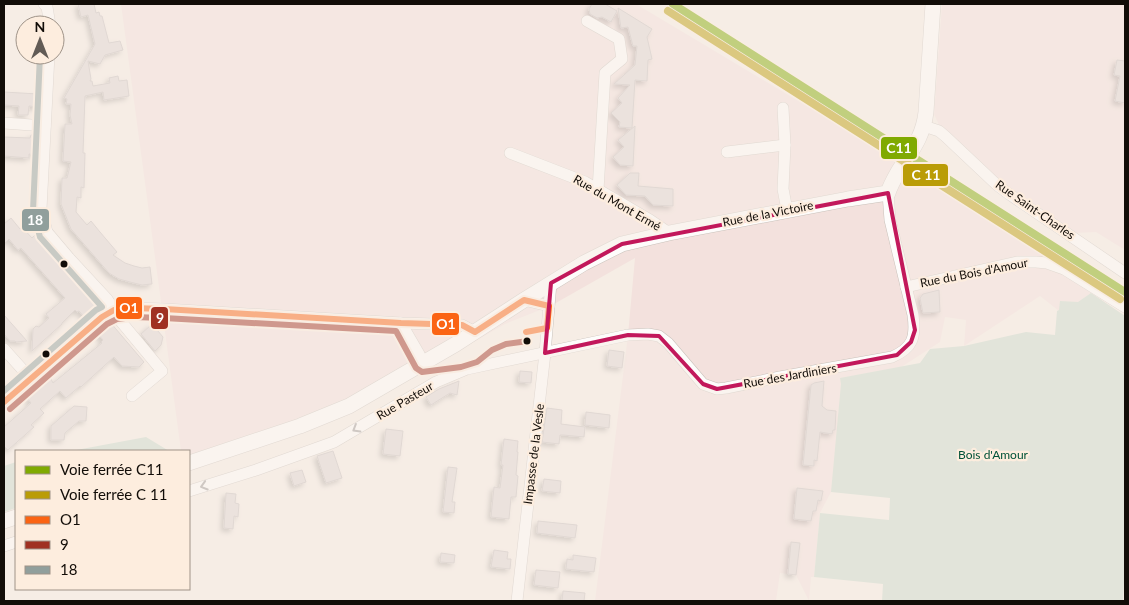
<svg xmlns="http://www.w3.org/2000/svg" width="1129" height="605" viewBox="0 0 1129 605" font-family="Lato,sans-serif">
<defs>
<filter id="shadow"><feDropShadow dx="-3" dy="3" stdDeviation="2.5" flood-color="#0004"/></filter>
</defs>
<rect width="100%" height="100%" fill="#f6ede5"/>
<g fill="#f3e1dd">
<polygon points="121,4 636,4 909,167 1043,251 1091,293 1125,316 1059,311 1040,296 964,346 966,320 945,317 940,342 903,366 831,492 820,513 814,577 811,577 809,601 796,575 780,573 776,601 595,601 628,335 635,258 554,304 540,310 505,324 350,413 189,459 189,451 181,451"/>
<polygon points="942,4 1125,4 1125,250 1096,232 1075,233 998,183 940,127 934,114"/>
</g>
<g fill="#cadacc">
<polygon points="1091,293 1125,316 1125,565 1123,601 882,601 883,584 814,577 820,513 889,520 890,498 831,492 841,384 840,378 920,363 930,349 964,346 1026,332 1055,335 1057,311 1059,310 1060,301 1078,302"/>
<polygon points="146,437 169,451 71,451"/>
<polygon points="16,462 16,508 4,512 4,466"/>
</g>
<g fill="#ded5d3" stroke="#c7bfbd" filter="url(#shadow)">
<polygon points="78,4 94,4 96,13 99,12 100,16 102,16 109,43 120,41 123,50 105,55 100,64 88,61 91,79 90,81 92,81 93,86 110,83 109,78 118,76 119,81 127,80 129,96 104,100 103,92 85,96 83,153 85,153 84,188 81,187 81,198 77,197 76,212 87,225 91,221 100,232 117,252 113,255 125,263 134,266 142,268 150,267 152,284 142,285 130,282 119,279 109,273 71,229 61,204 62,178 67,178 71,162 63,161 65,124 72,124 70,115 71,104 66,104 67,99 64,98 95,44 88,15 81,17"/>
<polygon points="592,4 605,4 617,11 611,22 602,17 597,18 590,14 589,9"/>
<polygon points="618,8 652,29 647,37 652,59 648,60 647,81 635,80 632,128 619,127 620,122 611,113 622,103 618,98 630,85 614,84 635,65 637,46 633,46 628,27 621,28"/>
<polygon points="1117,60 1125,61 1125,103 1115,101 1120,76 1114,75"/>
<polygon points="4,92 38,94 38,107 29,106 28,115 18,115 19,106 4,105"/>
<polygon points="635,126 633,166 620,165 613,157 624,147 618,140"/>
<polygon points="31,135 37,135 36,155 29,154 29,158 4,156 4,137 30,138"/>
<polygon points="630,173 639,173 638,186 673,189 673,206 653,205 645,196 626,195 617,185"/>
<polygon points="11,218 20,229 22,227 32,238 35,235 97,307 85,318 79,311 77,312 75,310 62,323 62,324 32,351 33,329 36,326 39,327 49,318 46,314 65,298 21,248 18,250 9,239 4,244 4,224"/>
<polygon points="939,290 940,312 923,313 920,298 923,294"/>
<polygon points="4,315 27,341 16,342 15,341 10,341 4,334"/>
<polygon points="110,322 144,362 139,367 122,366 114,357 81,387 80,386 66,398 60,391 40,409 44,413 31,425 34,427 8,450 4,446 4,427 31,403 28,399 36,392 51,379 53,383 102,343 101,342 103,340 97,333"/>
<polygon points="152,324 163,337 161,345 155,351 141,334"/>
<polygon points="609,350 624,352 622,368 607,366"/>
<polygon points="520,371 532,372 531,383 519,382"/>
<polygon points="459,381 457,395 450,393 431,405 426,397 439,389"/>
<polygon points="824,381 822,406 827,410 836,411 835,430 833,430 832,434 820,432 817,461 814,460 814,466 803,465 811,385 814,383"/>
<polygon points="74,406 87,407 86,421 79,421 65,433 64,440 51,440 51,426"/>
<polygon points="547,408 562,410 561,424 585,427 584,437 563,435 560,435 559,444 542,442"/>
<polygon points="586,412 610,415 609,428 585,425"/>
<polygon points="386,429 403,431 400,456 383,454"/>
<polygon points="504,439 518,441 517,452 518,452 516,475 518,476 516,497 511,497 509,519 491,517 494,487 500,488 503,465 501,465"/>
<polygon points="333,451 342,478 326,483 317,456"/>
<polygon points="448,467 457,468 452,502 455,502 454,513 443,512"/>
<polygon points="302,470 306,482 294,486 290,473"/>
<polygon points="544,479 561,481 560,493 542,491"/>
<polygon points="797,488 823,491 821,501 818,500 816,511 813,511 811,521 794,519"/>
<polygon points="226,493 236,494 235,503 239,504 238,517 234,516 233,529 224,528"/>
<polygon points="538,521 577,525 575,538 537,533"/>
<polygon points="791,542 800,543 796,575 788,574"/>
<polygon points="494,550 508,552 507,559 511,559 510,569 491,567"/>
<polygon points="441,553 455,555 454,563 440,562"/>
<polygon points="573,555 596,558 594,572 566,569 567,559 573,560"/>
<polygon points="536,570 560,572 558,588 534,585"/>
<polygon points="563,591 585,593 584,601 562,601"/>
</g>
<g fill="none" stroke-linecap="round" stroke-linejoin="round">
<g stroke="#c9c2bb" stroke-width="12">
<g id="minor">
<polyline points="44,4 47,7 50,25"/>
<polyline points="587,21 619,39 622,59 605,73 598,190"/>
<polyline points="49,55 41,209 47,232 69,258 107,299 114,310 118,318 162,371 132,396"/>
<polyline points="783,108 785,145 783,189 787,210"/>
<polyline points="4,123 45,126"/>
<polyline points="924,126 939,131 945,136 997,185 1009,194 1125,273"/>
<polyline points="727,152 785,145"/>
<polyline points="510,153 585,182 650,220 669,233"/>
<polyline points="906,287 1017,262 1036,262 1047,263 1064,269 1125,307"/>
<polyline points="524,300 549,306"/>
<polyline points="401,323 419,354 423,363"/>
<polyline points="4,349 31,379"/>
<polyline points="4,402 102,317 114,310 133,308 164,309 401,323 462,325 475,332"/>
<path d="M189,491L256,470L334,442L436,382L467,369L628,335L648,334L659,336L668,343L703,384L717,389L726,388L780,377L892,357C913,348 916,337 913,315L890,220L888,193"/>
<polyline points="4,546 16,542"/>
<polyline points="517,601 545,353 551,283"/>
</g>
</g>
<g stroke="#c9c2bb" stroke-width="16">
<g id="tertiary">
<path d="M189,463L300,426L349,406L456,344L524,300L584,263L622,244L669,233L848,199L888,193C890,186 894,179 898,172C911,151 923,138 926,112L933,4"/>
<polyline points="4,521 16,517"/>
</g>
</g>
<use href="#minor" stroke="#fefcfb" stroke-width="11"/>
<use href="#tertiary" stroke="#fefcfb" stroke-width="15"/>
<g stroke="#fdedde" stroke-width="10">
<polyline id="bus-1" points="4,402 102,317 114,310 133,308 164,309 401,323 462,325 475,332 524,300 549,306 547,328 526,332"/>
</g>
<g stroke="#fdedde" stroke-width="10">
<polyline id="bus-2" points="10,409 107,324 117,319 133,317 164,318 396,331 416,368 422,372 461,367 477,362 492,350 506,344 528,341"/>
</g>
<g stroke="#fdedde" stroke-width="10">
<polyline id="bus-3" points="4,391 96,310 102,307 40,237 33,211 40,55"/>
</g>
<use href="#bus-1" stroke="#fb6413" stroke-width="6"/>
<use href="#bus-2" stroke="#a03122" stroke-width="6"/>
<use href="#bus-3" stroke="#919f9c" stroke-width="6"/>
<g stroke="#fdedde" stroke-width="11">
<polyline id="rail-1" points="673,4 1125,292"/>
</g>
<g stroke="#fdedde" stroke-width="11">
<polyline id="rail-2" points="668,11 1120,299"/>
</g>
<use href="#rail-1" stroke="#80aa01" stroke-width="8"/>
<use href="#rail-2" stroke="#ba9c06" stroke-width="8"/>
</g>
<defs><path id="oneway-chevron" d="M-2-3.5L2.5 0L-2 3.5" fill="none" stroke-width="1.6" stroke-linecap="round" stroke-linejoin="round" transform="scale(1.25)"/></defs>
<g stroke="#a09c9a">
<use href="#oneway-chevron" transform="translate(356 429) rotate(149)"/>
<use href="#oneway-chevron" transform="translate(204 486) rotate(163)"/>
</g>
<path d="M0 0H1129V605H0ZM888,193L915,330L911,342L897,355L717,389L703,384L659,336L628,335L545,353L551,283L622,244Z" fill="#f6ede5" fill-opacity=".55" fill-rule="evenodd"/>
<path fill="none" stroke="#c2185b" stroke-width="4" stroke-linejoin="round" d="M888,193L915,330L911,342L897,355L717,389L703,384L659,336L628,335L545,353L551,283L622,244Z"/>
<g fill="#120d08" stroke="#fdedde" stroke-width="2">
<circle cx="64" cy="264" r="4.5"/>
<circle cx="527" cy="341" r="4.5"/>
<circle cx="46" cy="354" r="4.5"/>
</g>
<g text-anchor="middle" stroke-width="4.5" stroke-linejoin="round" paint-order="stroke">
<g font-size="12" fill="#120d08" stroke="#fdedde">
<text transform="translate(617 203) rotate(30)" y="4">Rue du Mont Ermé</text>
<text transform="translate(1035 210) rotate(35)" y="4">Rue Saint-Charles</text>
<text transform="translate(768 214) rotate(-11)" y="4">Rue de la Victoire</text>
<text transform="translate(974 273) rotate(-11)" y="4">Rue du Bois d'Amour</text>
<text transform="translate(790 376) rotate(-10)" y="4">Rue des Jardiniers</text>
<text transform="translate(405 401) rotate(-30)" y="4">Rue Pasteur</text>
<text transform="translate(534 454) rotate(-83)" y="4">Impasse de la Vesle</text>
</g>
<g font-size="12" fill="#015238" stroke="#fdedde">
<text x="993" y="459">Bois d'Amour</text>
</g>
</g>
<g stroke="#fdedde" stroke-width="2">
<rect x="880" y="136" width="38" height="24" rx="5" fill="#80aa01"/>
<rect x="902" y="163" width="47" height="24" rx="5" fill="#ba9c06"/>
<rect x="21" y="208" width="29" height="24" rx="5" fill="#919f9c"/>
<rect x="115" y="296" width="28" height="24" rx="5" fill="#fb6413"/>
<rect x="150" y="306" width="19" height="24" rx="5" fill="#a03122"/>
<rect x="431" y="312" width="29" height="24" rx="5" fill="#fb6413"/>
</g>
<g font-size="14" text-anchor="middle" font-weight="bold" fill="#fff">
<text x="899" y="153">C11</text>
<text x="926" y="180">C 11</text>
<text x="35" y="225">18</text>
<text x="129" y="313">O1</text>
<text x="160" y="323">9</text>
<text x="446" y="329">O1</text>
</g>
<rect width="1129" height="605" fill="none" stroke="#120d08" stroke-width="10"/>
<rect x="15" y="450" width="175" height="140" fill="#fdedde" stroke="#9f9388"/>
<rect x="25" y="466" width="25" height="8" fill="#80aa01" stroke="#9f9388"/>
<text x="60" y="475" font-size="15" fill="#120d08">Voie ferrée C11</text>
<rect x="25" y="491" width="25" height="8" fill="#ba9c06" stroke="#9f9388"/>
<text x="60" y="500" font-size="15" fill="#120d08">Voie ferrée C 11</text>
<rect x="25" y="516" width="25" height="8" fill="#fb6413" stroke="#9f9388"/>
<text x="60" y="525" font-size="15" fill="#120d08">O1</text>
<rect x="25" y="541" width="25" height="8" fill="#a03122" stroke="#9f9388"/>
<text x="60" y="550" font-size="15" fill="#120d08">9</text>
<rect x="25" y="566" width="25" height="8" fill="#919f9c" stroke="#9f9388"/>
<text x="60" y="575" font-size="15" fill="#120d08">18</text>
<g transform="translate(40 40)"><circle r="24" fill="#fdedde" stroke="#9f9388"/>
<path d="M0-4L9 19L0 12L-9 19Z" fill="#625b55"/>
<text y="-8" font-size="14" font-weight="bold" text-anchor="middle" fill="#120d08">N</text>
</g>
</svg>
